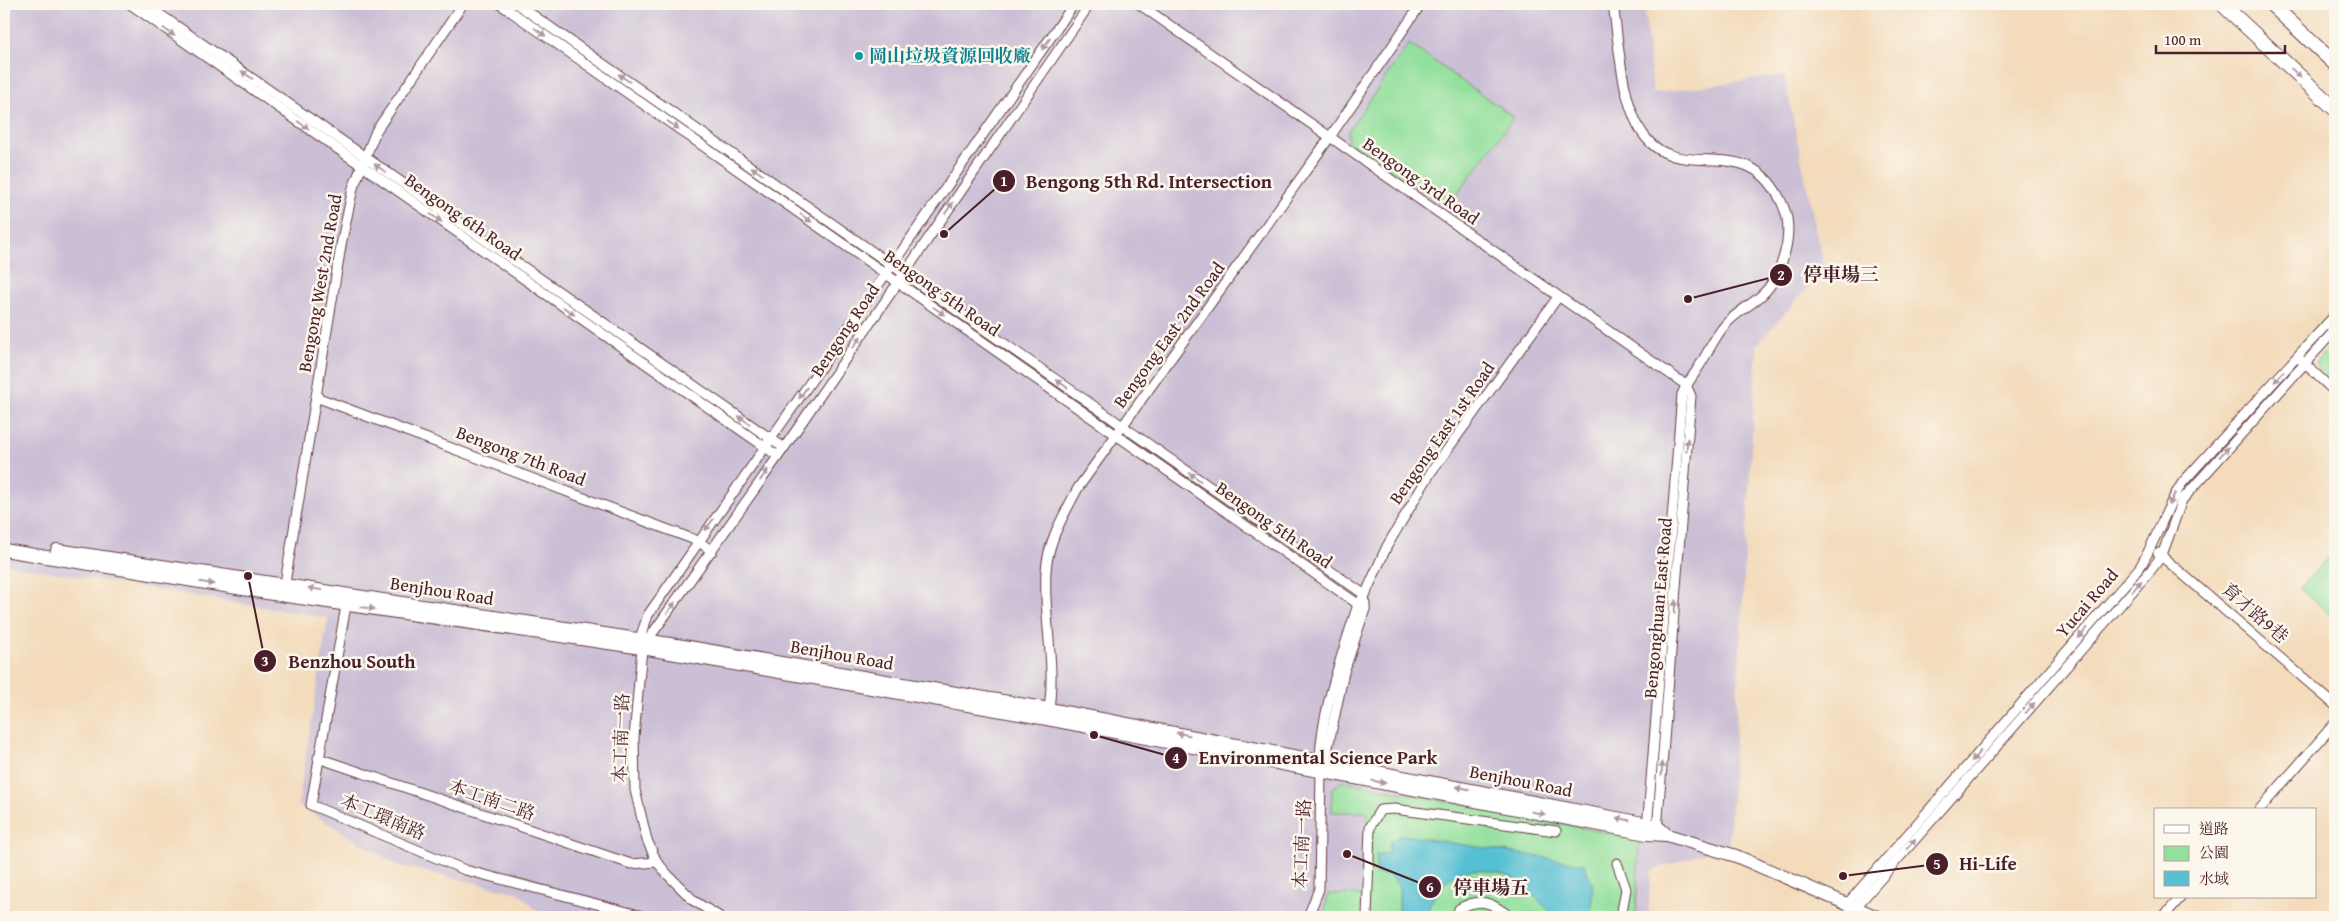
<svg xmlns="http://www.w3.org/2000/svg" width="2339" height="921" viewBox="0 0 2339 921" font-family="'Gentium Book Plus','Noto Serif TC',serif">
<rect width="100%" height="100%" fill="#fbf7ec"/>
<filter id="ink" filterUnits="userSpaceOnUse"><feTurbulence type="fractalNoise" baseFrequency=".02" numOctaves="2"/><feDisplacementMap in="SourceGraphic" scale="10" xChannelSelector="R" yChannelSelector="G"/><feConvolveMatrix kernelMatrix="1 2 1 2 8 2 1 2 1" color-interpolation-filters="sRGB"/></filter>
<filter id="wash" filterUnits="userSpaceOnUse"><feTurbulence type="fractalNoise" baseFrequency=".0096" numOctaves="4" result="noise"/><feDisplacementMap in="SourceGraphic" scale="20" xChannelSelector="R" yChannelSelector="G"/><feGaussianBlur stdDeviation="1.12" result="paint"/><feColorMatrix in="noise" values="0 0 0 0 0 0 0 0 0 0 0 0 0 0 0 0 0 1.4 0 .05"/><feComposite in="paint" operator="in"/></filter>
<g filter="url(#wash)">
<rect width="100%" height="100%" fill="#f3dbbc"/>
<polygon fill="#cbbfd5" points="4,4 1644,4 1653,93 1784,75 1824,269 1757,345 1729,844 1651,871 1648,917 543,917 519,893 397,865 298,805 328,618 4,564"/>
<g fill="#93e09d" stroke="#6e8064">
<polygon points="1409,44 1514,117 1448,207 1348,143 1348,131"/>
<polygon points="2335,341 2335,385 2317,368 2316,362"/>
<polygon points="2335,550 2335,619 2300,588"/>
<polygon points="1343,781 1639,839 1636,917 1488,917 1483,914 1481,917 1324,917 1328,894 1365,895 1368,812 1332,812 1332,789"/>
</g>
<path fill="#57c0d3" stroke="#50707f" d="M1403,835L1584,864L1593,885L1590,917H1556C1543,905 1530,891 1516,880C1505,872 1472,867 1460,872C1444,879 1429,902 1425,917H1399V886L1388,875L1376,874V855L1389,852L1390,841Z"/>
</g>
<g filter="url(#ink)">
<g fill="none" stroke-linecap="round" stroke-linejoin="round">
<g stroke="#633b41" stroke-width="11">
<g id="street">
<polyline points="130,4 778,456"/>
<polyline points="145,4 784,448"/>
<polyline points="500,4 1365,609"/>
<polyline points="517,4 1365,595"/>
<polyline points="1139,4 1686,385 1691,396 1657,830"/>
<path d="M1613,4C1619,43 1621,107 1646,138C1684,185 1752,127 1784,208C1793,230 1785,261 1773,281C1763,300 1740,308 1726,324C1714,337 1709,351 1700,365C1694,375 1687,383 1682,394L1647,829"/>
<polyline points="2301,360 2335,392"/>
<polyline points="316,397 698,541 712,551"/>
<polyline points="2158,553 2335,705"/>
<polyline points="284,589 342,240 353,188 376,131 463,4"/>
<polyline points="347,600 311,805 465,870 647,917"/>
<polyline points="645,644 784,448 1090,4"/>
<path d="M1048,714C1057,667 1043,618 1046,571C1048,540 1064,515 1078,488L1330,137L1421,4"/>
<polyline points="318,758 631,864 657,862"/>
<polyline points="1324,766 1344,672 1365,609 1365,603"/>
<polyline points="2259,810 2335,723"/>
<polyline points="1617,863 1626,889 1621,917"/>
<path d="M1848,903L2140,567C2157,539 2165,508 2183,482L2335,315"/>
<polyline points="1856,907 2151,570 2162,555 2182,500 2335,330"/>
<polyline points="720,917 694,901 668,875 657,862 647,840 635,790 634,737 642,648 640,638 648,615 1074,4"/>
<path d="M1308,917L1319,889L1321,771C1315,727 1345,647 1358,604L1365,595L1387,546L1431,472L1558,297"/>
<polyline points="1367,917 1370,827 1380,810 1394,809 1556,831"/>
<path d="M1457,917L1459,909C1480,897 1492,902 1510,917"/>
<polyline points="2163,917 2181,897"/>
</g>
</g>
<g stroke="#633b41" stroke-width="14">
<g id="secondary">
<polyline points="4,550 273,594 642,648 1047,719 1647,834 1667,835 1736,856 1877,917"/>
<polyline points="57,550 683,646 1049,709 1648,824 1657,826 1667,835"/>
</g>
</g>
<g stroke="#633b41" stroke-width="16">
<g id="primary">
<polyline points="2222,4 2335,109"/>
<polyline points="2271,4 2335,64"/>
</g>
</g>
<use href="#street" stroke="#fff" stroke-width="9"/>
<use href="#secondary" stroke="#fff" stroke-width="12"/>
<use href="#primary" stroke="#fff" stroke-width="14"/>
</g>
<defs><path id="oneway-solid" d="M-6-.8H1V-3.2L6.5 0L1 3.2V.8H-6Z" transform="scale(1.25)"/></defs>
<g fill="#ae9aa0">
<use href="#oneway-solid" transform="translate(169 32) rotate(35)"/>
<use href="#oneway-solid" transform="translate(540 32) rotate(35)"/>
<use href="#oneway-solid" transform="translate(1046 44) rotate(125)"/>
<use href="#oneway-solid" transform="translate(2296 73) rotate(43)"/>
<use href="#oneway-solid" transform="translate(247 75) rotate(-145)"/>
<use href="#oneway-solid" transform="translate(624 78) rotate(-145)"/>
<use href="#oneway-solid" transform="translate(303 125) rotate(35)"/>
<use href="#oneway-solid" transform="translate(673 125) rotate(35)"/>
<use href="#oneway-solid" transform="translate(380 168) rotate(-145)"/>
<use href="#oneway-solid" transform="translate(757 171) rotate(-145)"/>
<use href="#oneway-solid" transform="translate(949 208) rotate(-55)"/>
<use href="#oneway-solid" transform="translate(436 218) rotate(35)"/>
<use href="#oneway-solid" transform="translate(806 218) rotate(35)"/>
<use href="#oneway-solid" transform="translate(569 311) rotate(35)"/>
<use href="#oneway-solid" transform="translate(939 311) rotate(35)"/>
<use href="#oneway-solid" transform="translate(857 342) rotate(-56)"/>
<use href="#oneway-solid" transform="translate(2279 377) rotate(132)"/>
<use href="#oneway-solid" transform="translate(1062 384) rotate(-145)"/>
<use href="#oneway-solid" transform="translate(803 393) rotate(125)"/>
<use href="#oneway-solid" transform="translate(744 420) rotate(-145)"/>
<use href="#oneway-solid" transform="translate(1687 445) rotate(-85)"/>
<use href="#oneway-solid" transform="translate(2224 452) rotate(-48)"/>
<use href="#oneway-solid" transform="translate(764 475) rotate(-55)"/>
<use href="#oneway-solid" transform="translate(1195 477) rotate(-145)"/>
<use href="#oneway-solid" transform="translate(2172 499) rotate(117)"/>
<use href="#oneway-solid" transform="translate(709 525) rotate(126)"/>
<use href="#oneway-solid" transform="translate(207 583) rotate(9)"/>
<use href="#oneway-solid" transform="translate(2137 586) rotate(-49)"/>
<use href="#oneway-solid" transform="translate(315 589) rotate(-171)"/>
<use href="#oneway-solid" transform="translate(1675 607) rotate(-85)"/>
<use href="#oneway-solid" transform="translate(368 608) rotate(8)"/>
<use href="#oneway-solid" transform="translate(671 608) rotate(-55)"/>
<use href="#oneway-solid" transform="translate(2083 633) rotate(131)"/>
<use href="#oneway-solid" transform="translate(2030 708) rotate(-49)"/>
<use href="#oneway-solid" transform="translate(1183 734) rotate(-169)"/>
<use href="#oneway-solid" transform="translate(1976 756) rotate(131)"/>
<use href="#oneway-solid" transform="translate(1662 769) rotate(-85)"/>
<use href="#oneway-solid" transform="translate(1379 782) rotate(11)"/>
<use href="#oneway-solid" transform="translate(1463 788) rotate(-169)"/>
<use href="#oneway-solid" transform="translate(1538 813) rotate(11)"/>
<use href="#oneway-solid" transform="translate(1623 819) rotate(-169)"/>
<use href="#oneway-solid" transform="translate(1911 844) rotate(-49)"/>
</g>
</g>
<circle fill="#0f9aa8" stroke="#fbf7ec" stroke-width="2" cx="859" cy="56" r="5"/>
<g text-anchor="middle" stroke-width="5" stroke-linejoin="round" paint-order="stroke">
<g font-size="18" font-weight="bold" fill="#0d838f" stroke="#fbf7ec" text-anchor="start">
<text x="869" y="62">岡山垃圾資源回收廠</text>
</g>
<g font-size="18" fill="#4a1f2b" stroke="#fbf7ec">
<text transform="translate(1421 181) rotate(35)" y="6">Bengong 3rd Road</text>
<text transform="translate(463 217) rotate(35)" y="6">Bengong 6th Road</text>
<text transform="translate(320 283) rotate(-80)" y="6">Bengong West 2nd Road</text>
<text transform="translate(942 293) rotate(35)" y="6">Bengong 5th Road</text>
<text transform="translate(845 330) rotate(-56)" y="6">Bengong Road</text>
<text transform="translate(1169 335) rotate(-54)" y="6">Bengong East 2nd Road</text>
<text transform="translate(1442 433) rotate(-55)" y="6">Bengong East 1st Road</text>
<text transform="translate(521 456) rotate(21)" y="6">Bengong 7th Road</text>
<text transform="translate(1274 525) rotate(35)" y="6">Bengong 5th Road</text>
<text transform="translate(442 591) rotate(9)" y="6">Benjhou Road</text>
<text transform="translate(2087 603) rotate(-49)" y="6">Yucai Road</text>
<text transform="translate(1658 608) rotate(-85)" y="6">Bengonghuan East Road</text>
<text transform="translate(2255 613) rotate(41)" y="6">育才路9巷</text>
<text transform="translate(842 655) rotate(10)" y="6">Benjhou Road</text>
<text transform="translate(621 738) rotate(-88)" y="6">本工南一路</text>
<text transform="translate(1521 781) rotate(11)" y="6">Benjhou Road</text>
<text transform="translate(492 800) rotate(19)" y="6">本工南二路</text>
<text transform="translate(383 817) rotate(23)" y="6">本工環南路</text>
<text transform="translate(1302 844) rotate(-87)" y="6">本工南一路</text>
</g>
</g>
<path fill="none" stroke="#4a1f2b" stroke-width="2" d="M944 234L1004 181M1688 299L1781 275M248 576L265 661M1094 735L1176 758M1843 876L1937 864M1347 854L1430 887"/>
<g fill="#4a1f2b" stroke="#fbf7ec" stroke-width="2">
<circle cx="944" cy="234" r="5"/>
<circle cx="1688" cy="299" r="5"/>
<circle cx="248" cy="576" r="5"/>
<circle cx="1094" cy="735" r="5"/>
<circle cx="1843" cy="876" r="5"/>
<circle cx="1347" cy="854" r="5"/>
<circle cx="1004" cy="181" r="12"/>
<circle cx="1781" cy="275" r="12"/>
<circle cx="265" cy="661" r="12"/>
<circle cx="1176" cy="758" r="12"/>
<circle cx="1937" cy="864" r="12"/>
<circle cx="1430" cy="887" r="12"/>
</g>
<g font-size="15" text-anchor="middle" font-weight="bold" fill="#fff">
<text x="1004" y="186">1</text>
<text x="1781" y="280">2</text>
<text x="265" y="666">3</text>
<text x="1176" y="763">4</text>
<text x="1937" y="869">5</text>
<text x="1430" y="892">6</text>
</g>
<g font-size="19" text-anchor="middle" font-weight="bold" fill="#4a1f2b" stroke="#fbf7ec" stroke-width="5" stroke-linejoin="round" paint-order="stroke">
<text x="1149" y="188">Bengong 5th Rd. Intersection</text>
<text x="1841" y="281">停車場三</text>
<text x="352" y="668">Benzhou South</text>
<text x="1318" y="764">Environmental Science Park</text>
<text x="1988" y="870">Hi-Life</text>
<text x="1491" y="894">停車場五</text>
</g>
<rect width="2339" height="921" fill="none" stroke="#fbf7ec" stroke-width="20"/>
<rect x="2154" y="808" width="162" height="90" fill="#fbf7ec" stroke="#b4a19f"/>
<rect x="2164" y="825" width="25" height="8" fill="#ffffff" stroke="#b4a19f"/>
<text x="2199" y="834" font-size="15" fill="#4a1f2b">道路</text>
<rect x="2164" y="846" width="25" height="15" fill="#93e09d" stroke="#b4a19f"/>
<text x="2199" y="858" font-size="15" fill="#4a1f2b">公園</text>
<rect x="2164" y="871" width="25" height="15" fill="#57c0d3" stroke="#b4a19f"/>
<text x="2199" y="884" font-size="15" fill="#4a1f2b">水域</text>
<path d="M2156 45v8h129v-8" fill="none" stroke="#4a1f2b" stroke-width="2.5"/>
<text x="2164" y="45" font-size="15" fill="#4a1f2b" stroke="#fbf7ec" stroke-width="4" paint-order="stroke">100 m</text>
</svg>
